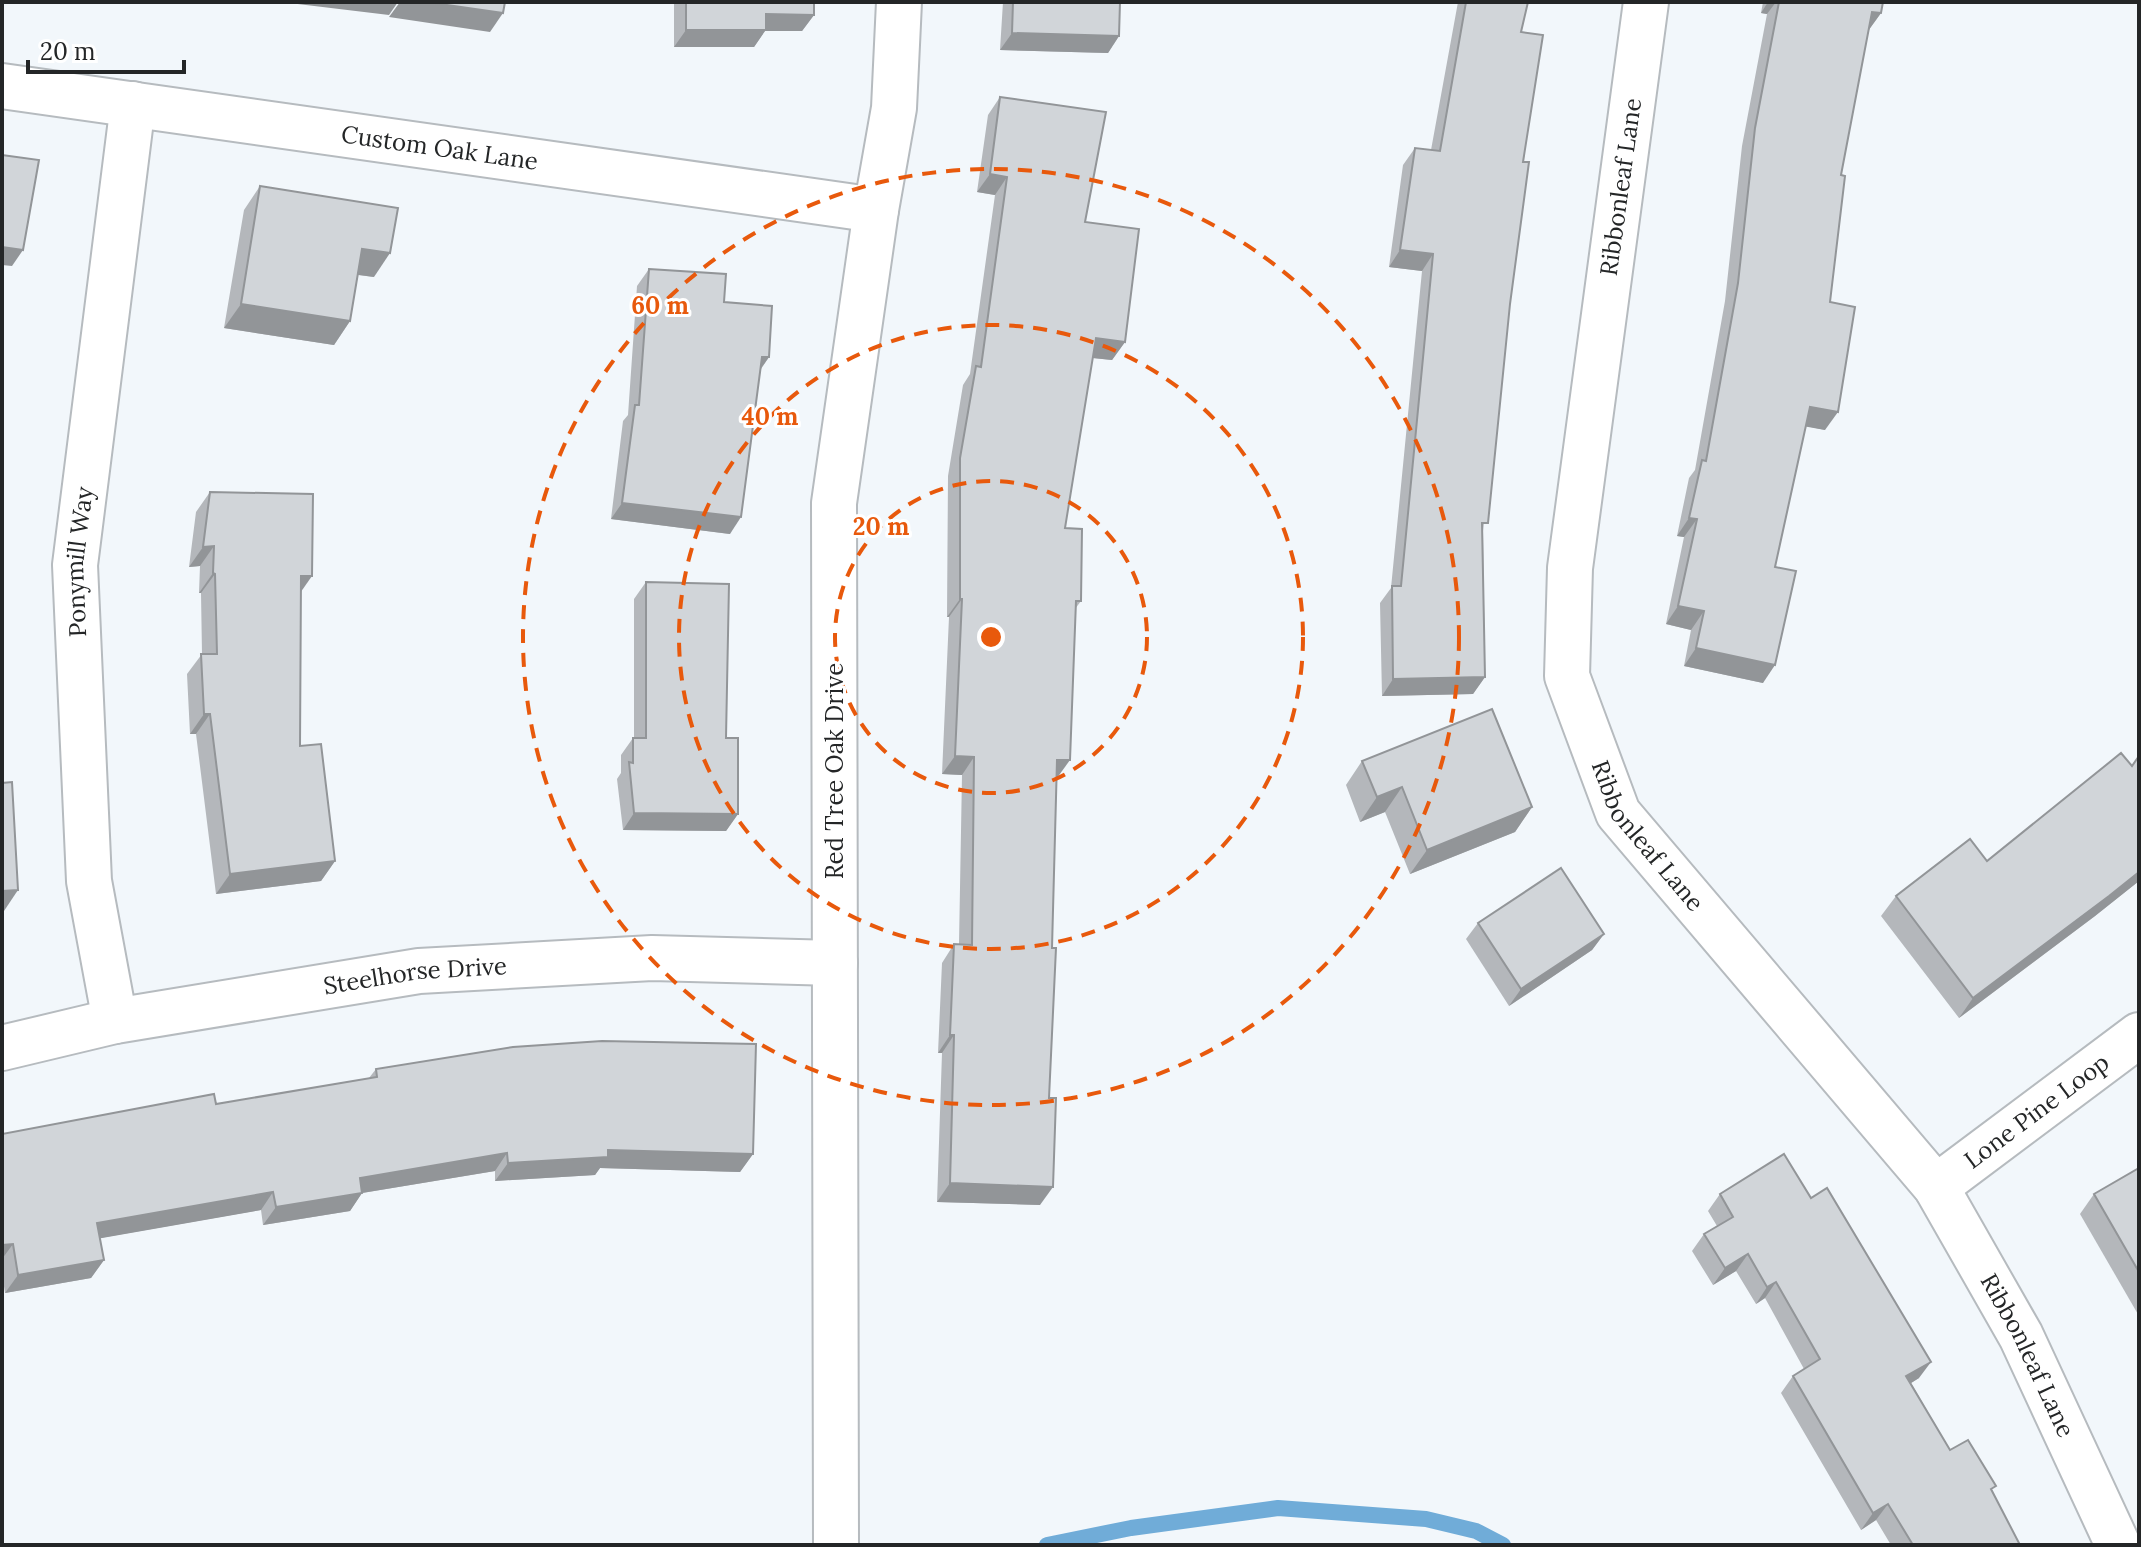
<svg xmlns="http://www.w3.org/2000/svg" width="2141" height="1547" viewBox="0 0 2141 1547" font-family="Lora,serif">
<rect width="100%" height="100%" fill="#f2f7fb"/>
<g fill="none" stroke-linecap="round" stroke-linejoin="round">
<polyline stroke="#70acd8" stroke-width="16" points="1047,1545 1131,1528 1278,1508 1426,1519 1476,1531 1503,1545"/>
<g stroke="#b6bbbf" stroke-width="48">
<g id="street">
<path id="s1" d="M1646,2L1570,568L1567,676L1618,813L1936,1187L2021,1336L2118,1545"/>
<path id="s2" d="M2,86L876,210"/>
<path id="s3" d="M115,1021L89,881L75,565L133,104"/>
<path id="s4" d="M2,1048L115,1021L419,971L652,958L835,963"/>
<path id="s5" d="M1936,1187L2139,1035"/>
<polyline points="836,1545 834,503 876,210 894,108 899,2"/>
</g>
</g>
<use href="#street" stroke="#fff" stroke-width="44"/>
</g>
<g fill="#b4b7bb">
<polygon points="674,2 814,2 814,15 802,31 765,31 754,47 674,47"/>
<polygon points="1003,2 1120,2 1119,36 1108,53 1000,50"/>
<polygon points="1458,2 1528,2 1521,32 1523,162 1510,304 1483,531 1485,677 1473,694 1382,696 1380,603 1391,588 1422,271 1389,267 1403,165 1415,148 1431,150"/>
<polygon points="1763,2 1883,2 1881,13 1868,31 1841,175 1830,302 1825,430 1806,426 1775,567 1763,683 1684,666 1691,630 1666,624 1684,537 1677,536 1689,478 1695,470 1725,301 1742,146 1767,14 1761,13"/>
<polygon points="1000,97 1085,222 1125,342 1112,360 1093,358 1065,528 1081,601 1075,609 1057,778 1040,1205 937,1202 942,1053 938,1053 942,963 954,944 959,944 962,775 942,774 949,617 947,617 948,476 963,385 970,374 995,195 977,192 988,115"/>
<polygon points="260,186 374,277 358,275 350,321 334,345 224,328 244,210"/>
<polygon points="649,269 724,302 769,357 761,369 730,534 611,519 623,421 628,415 637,286"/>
<polygon points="210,492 301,592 300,746 335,861 321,881 216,894 196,734 190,734 187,674 202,654 201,593 199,593 200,566 189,567 196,512"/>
<polygon points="646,582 726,738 738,814 726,831 623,830 617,779 621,773 621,755 633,738 634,738 634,599"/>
<polygon points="2139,756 2139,881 2095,916 1959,1018 1881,916 1896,896 1987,861 2132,766"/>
<polygon points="1362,761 1532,807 1515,832 1410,874 1385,812 1360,822 1346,785"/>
<polygon points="1478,923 1604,934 1592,950 1509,1006 1466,939"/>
<polygon points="376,1069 753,1154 740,1172 600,1168 595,1175 495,1181 495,1171 362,1193 350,1211 263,1225 261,1210 100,1238 104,1260 91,1278 5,1293 2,1273 2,1134 216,1104 369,1078"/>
<polygon points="2139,1168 2139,1316 2080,1214 2094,1194"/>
<polygon points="1720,1194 1919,1378 1911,1383 1950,1450 1992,1491 2020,1545 1891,1545 1876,1520 1861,1530 1781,1393 1793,1376 1804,1369 1765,1298 1756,1304 1736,1271 1713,1285 1692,1251 1704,1234 1717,1226 1708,1211"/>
</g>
<g fill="#929598">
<polygon points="281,2 398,2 389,15"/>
<polygon points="400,2 426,2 503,13 490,32 389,17"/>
<polygon points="1768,2 1776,2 1767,14 1761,13"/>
<polygon points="1872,12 1881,13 1868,31"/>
<polygon points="766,14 814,15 802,31 765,31 754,47 674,47 686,30"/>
<polygon points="1012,33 1119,36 1108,53 1000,50"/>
<polygon points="990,174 1007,177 995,195 977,192"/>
<polygon points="2,247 23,250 12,266 2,265"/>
<polygon points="362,249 390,253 374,277 345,273"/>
<polygon points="1400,250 1433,254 1422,271 1389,267"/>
<polygon points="241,304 350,321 334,345 224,328"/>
<polygon points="1096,338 1125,342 1112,360 1083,357"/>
<polygon points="762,357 769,357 757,374"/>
<polygon points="1810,407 1838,412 1825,430 1797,425"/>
<polygon points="622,503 741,517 730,534 611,519"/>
<polygon points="1689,518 1697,519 1684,537 1677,536"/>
<polygon points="214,546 200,566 189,567 203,547"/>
<polygon points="213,573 215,574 201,593 199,593"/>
<polygon points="301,576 312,576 298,596"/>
<polygon points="960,599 962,599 949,617 947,617"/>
<polygon points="1678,606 1704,611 1691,630 1666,624"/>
<polygon points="1696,648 1775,665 1763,683 1684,666"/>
<polygon points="1485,677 1473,694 1382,696 1393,679"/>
<polygon points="204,714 210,714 196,734 190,734"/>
<polygon points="955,756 974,757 962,775 942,774"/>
<polygon points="1057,760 1070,760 1057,778"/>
<polygon points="1402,787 1385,812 1360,822 1377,797"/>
<polygon points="1532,807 1515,832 1410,874 1427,850"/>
<polygon points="634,813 738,814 726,831 623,830"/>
<polygon points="335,861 321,881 216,894 230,874"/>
<polygon points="2139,872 2139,881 2095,916 1959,1018 1973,998"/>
<polygon points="18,890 2,914 2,891"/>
<polygon points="1604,934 1592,950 1509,1006 1521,989"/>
<polygon points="950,1035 954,1035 942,1053 938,1053"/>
<polygon points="608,1150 753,1154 740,1172 600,1168 595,1175 495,1181 508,1163"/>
<polygon points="507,1153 495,1171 362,1193 350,1211 263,1225 276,1207 360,1178"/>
<polygon points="950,1183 1053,1187 1040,1205 937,1202"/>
<polygon points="273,1192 261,1210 85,1241 97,1223"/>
<polygon points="13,1244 2,1259 2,1245"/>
<polygon points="1748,1254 1736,1271 1713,1285 1725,1268"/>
<polygon points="104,1260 91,1278 5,1293 18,1275"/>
<polygon points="1776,1282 1765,1298 1756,1304 1767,1287"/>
<polygon points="1931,1362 1919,1378 1895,1393 1906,1376"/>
<polygon points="1888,1504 1876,1520 1861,1530 1873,1513"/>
</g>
<g fill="#d1d5d9" stroke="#929598" stroke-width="2">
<polygon points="426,2 505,2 503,13"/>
<polygon points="686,2 814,2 814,15 766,14 766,30 686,30"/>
<polygon points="1013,2 1120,2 1119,36 1012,33"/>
<polygon points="1466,2 1528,2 1521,32 1543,35 1523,162 1529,162 1510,304 1488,523 1482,523 1485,677 1393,679 1392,586 1401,586 1433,254 1400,250 1415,148 1440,151"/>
<polygon points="1779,2 1883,2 1881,13 1872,12 1841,175 1845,176 1830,302 1855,307 1838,412 1810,407 1775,567 1796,571 1775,665 1696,648 1704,611 1678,606 1697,519 1689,518 1702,460 1706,461 1738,283 1755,128"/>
<polygon points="1000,97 1106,112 1085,222 1139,229 1125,342 1096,338 1065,528 1082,529 1081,601 1076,601 1070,760 1057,760 1052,948 1056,948 1049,1098 1056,1098 1053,1187 950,1183 954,1035 950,1035 954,944 972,945 974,757 955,756 962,599 960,599 960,458 976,366 981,367 1007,177 990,174"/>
<polygon points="2,155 39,160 23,250 2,247"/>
<polygon points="260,186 398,208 390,253 362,249 350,321 241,304"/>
<polygon points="649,269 726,274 724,302 772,306 769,357 762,357 741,517 622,503 635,405 639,405"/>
<polygon points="210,492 313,494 312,576 301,576 300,746 321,744 335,861 230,874 210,714 204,714 201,654 217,654 215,574 213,573 214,546 203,547"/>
<polygon points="646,582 729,584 726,738 738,738 738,814 634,813 629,762 633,763 633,738 646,738"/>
<polygon points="1492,709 1532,807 1427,850 1402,787 1377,797 1362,761"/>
<polygon points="2121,753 2132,766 2139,756 2139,872 2109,896 1973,998 1896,896 1970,839 1987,861"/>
<polygon points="12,782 18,890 2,891 2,783"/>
<polygon points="1561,868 1604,934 1521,989 1478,923"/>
<polygon points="602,1041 756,1044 753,1154 608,1150 608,1157 508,1163 507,1153 360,1178 362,1193 276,1207 273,1192 97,1223 104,1260 18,1275 13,1244 2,1245 2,1134 214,1094 216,1104 377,1077 376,1069 513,1047"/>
<polygon points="1784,1154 1811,1198 1827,1188 1931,1362 1906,1376 1950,1450 1968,1440 1996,1486 1991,1489 2020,1545 1913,1545 1888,1504 1873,1513 1793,1376 1820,1359 1776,1282 1767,1287 1748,1254 1725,1268 1704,1234 1733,1217 1720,1194"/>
<polygon points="2139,1168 2139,1272 2094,1194"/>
</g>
<g fill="none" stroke="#e8590c" stroke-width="4" stroke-dasharray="14 10">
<circle cx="991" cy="637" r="156"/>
<circle cx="991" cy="637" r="312"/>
<circle cx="991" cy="637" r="468"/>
</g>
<g text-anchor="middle" stroke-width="6" stroke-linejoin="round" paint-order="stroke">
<g font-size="24" fill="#242627" stroke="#fff">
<text dy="8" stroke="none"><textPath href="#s2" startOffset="442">Custom Oak Lane</textPath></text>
<text transform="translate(1621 187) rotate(-82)" y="8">Ribbonleaf Lane</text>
<text dy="8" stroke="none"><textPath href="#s3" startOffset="462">Ponymill Way</textPath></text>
<text transform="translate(835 771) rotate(-90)" y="8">Red Tree Oak Drive</text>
<text dy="8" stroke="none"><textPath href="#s1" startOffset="860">Ribbonleaf Lane</textPath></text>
<text dy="8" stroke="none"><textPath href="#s4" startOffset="420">Steelhorse Drive</textPath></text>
<text dy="8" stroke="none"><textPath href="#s5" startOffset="126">Lone Pine Loop</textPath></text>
<text dy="8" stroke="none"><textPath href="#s1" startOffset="1508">Ribbonleaf Lane</textPath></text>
</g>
</g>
<circle cx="991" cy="637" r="12" fill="#e8590c" stroke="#fff" stroke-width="4"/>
<g font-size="24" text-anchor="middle" font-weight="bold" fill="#e8590c" stroke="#fff" stroke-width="6" stroke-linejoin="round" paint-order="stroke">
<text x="660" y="314">60 m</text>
<text x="770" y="425">40 m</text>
<text x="881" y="535">20 m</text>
</g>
<rect width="2141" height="1547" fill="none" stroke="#242627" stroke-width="8"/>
<path d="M28 60v12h156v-12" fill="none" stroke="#242627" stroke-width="4"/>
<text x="40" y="60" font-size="24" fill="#242627" stroke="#ffffff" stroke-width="6" paint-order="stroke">20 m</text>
</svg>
